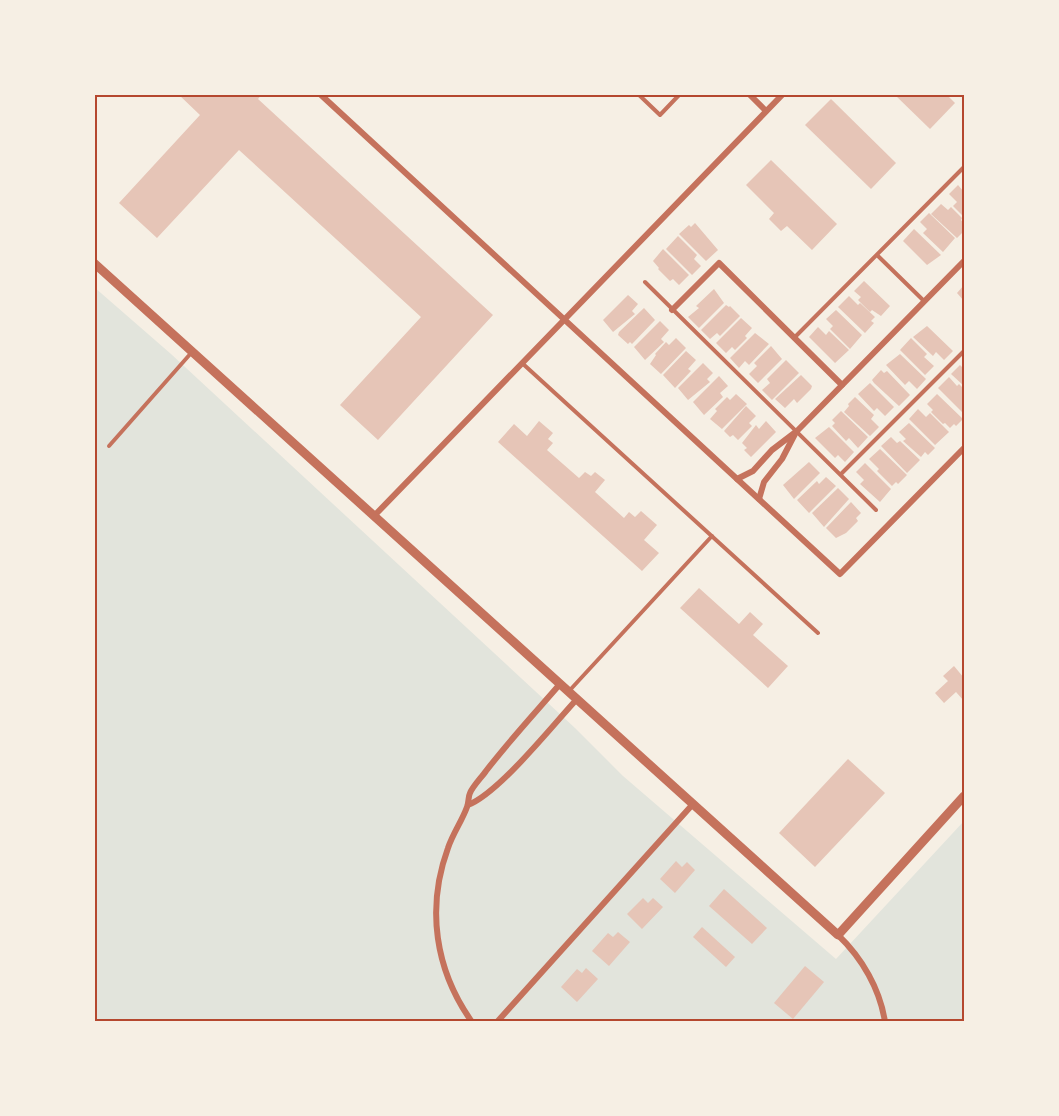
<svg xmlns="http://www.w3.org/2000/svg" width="1059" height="1116" viewBox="0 0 1059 1116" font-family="Barlow,sans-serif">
<rect width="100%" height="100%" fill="#f6efe4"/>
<polygon fill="#e2e4dc" points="94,287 171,354 575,728 623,776 836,959 964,821 964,1021 95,1021"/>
<g fill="#e6c5b7">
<polygon points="178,94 262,94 258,99 493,315 378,440 340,405 421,317 239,150 157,238 119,203 200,115"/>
<polygon points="894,94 946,94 955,103 930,129"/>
<polygon points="831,99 896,163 871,189 805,125"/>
<polygon points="771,160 837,224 812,250 787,226 781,231 769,219 774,213 746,185"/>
<polygon points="958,185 964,192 964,217 953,206 957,202 949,194"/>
<polygon points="941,204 948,210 951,207 962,218 961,220 964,224 964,231 957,238 931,214"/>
<polygon points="929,213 955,238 943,252 923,233 927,229 920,222"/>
<polygon points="695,223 718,250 706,261 679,234 689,225 691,227"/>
<polygon points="914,229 941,255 927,265 903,241"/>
<polygon points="678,236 697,255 694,259 701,266 692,275 666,249"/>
<polygon points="663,249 689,275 679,285 673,279 670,281 658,269 659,268 653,261"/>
<polygon points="864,281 890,306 881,316 872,310 870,312 858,300 861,297 854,291"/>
<polygon points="964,285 964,301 957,293"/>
<polygon points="714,289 724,303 699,328 688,317 699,308 696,306"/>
<polygon points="628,295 638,304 632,311 635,314 613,332 603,320"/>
<polygon points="849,296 858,305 860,303 875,317 871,321 874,323 865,333 838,307"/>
<polygon points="726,305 729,307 730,306 740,316 720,336 717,333 710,339 701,330"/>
<polygon points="644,308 655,320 632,344 630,342 628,344 618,335 619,332"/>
<polygon points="836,310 862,335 850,349 830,329 833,326 826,319"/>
<polygon points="741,318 752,328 745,336 747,338 735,350 732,347 726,353 716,343"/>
<polygon points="660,321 669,330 661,339 664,342 645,360 634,347"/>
<polygon points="927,326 953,351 944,360 936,352 933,356 913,337"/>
<polygon points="818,327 826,335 829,331 849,350 835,363 809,337"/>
<polygon points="755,333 769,344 749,365 745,361 739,368 730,358"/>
<polygon points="676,338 686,348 661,374 650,364 656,355 655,354 666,342 669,345"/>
<polygon points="911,338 927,354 924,357 934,366 925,375 900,350"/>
<polygon points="771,346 782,359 758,383 749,374 757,366 754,363"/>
<polygon points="686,351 696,360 688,369 691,371 675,388 663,375"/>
<polygon points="900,354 926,379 917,389 909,381 905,385 886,365"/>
<polygon points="786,360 799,373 772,400 762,390 770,383 767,379"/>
<polygon points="703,363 713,373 707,379 710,382 688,400 678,388"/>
<polygon points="960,365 964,369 964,386 951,374"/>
<polygon points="881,370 884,373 887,371 910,395 899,406 874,383 872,380"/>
<polygon points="801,375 812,386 811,389 797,403 794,399 785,408 775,399"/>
<polygon points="719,376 728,386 720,393 723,397 704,415 693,402"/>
<polygon points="949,377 957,386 959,384 964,389 964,414 938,388"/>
<polygon points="870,383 894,407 885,416 877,408 874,411 858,394"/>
<polygon points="736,394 747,404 722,429 710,419 717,411 715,409 727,397 730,400"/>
<polygon points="937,394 963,419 956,426 954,424 950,428 945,423 943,424 931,412 933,410 927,404"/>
<polygon points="855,397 874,415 871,419 879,427 870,436 844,412 849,406 848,404"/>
<polygon points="746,406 756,416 749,423 752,426 738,440 733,435 730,437 724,431"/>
<polygon points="918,409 926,417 930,413 949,432 935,445 909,419"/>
<polygon points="841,411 868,437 858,448 849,438 846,441 832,426 835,423 832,420"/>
<polygon points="539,421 553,433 548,439 553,443 547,450 579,478 585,472 591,476 595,472 605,480 595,492 624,518 629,512 635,517 641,511 657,525 644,540 659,553 642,571 498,442 514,424 527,436"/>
<polygon points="766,421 776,432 751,457 744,450 747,448 742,443 756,425 759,429"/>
<polygon points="909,423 935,448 928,455 925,452 921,457 903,441 906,439 899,432"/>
<polygon points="829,427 854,452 845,462 838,455 835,458 815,438"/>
<polygon points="891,437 897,443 900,441 920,460 907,473 881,446"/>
<polygon points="880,449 907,475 898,484 896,482 892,486 877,471 879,469 869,459"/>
<polygon points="809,462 820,473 794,499 783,485"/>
<polygon points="865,463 891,489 880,502 860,484 864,480 856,472"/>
<polygon points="826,477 836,486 809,513 797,500 817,481 819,484"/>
<polygon points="838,488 849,499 824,527 812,513"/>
<polygon points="851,502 861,513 856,518 858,521 846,533 836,538 826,528"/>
<polygon points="699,588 739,624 750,612 763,624 753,635 788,666 768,688 680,608"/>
<polygon points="954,666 964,678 964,701 956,692 944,703 935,693 948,681 943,676"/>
<polygon points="848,759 885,793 815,867 779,833"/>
<polygon points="676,861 682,867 687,862 695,870 675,893 660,879"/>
<polygon points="724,889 767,928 752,944 709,906"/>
<polygon points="643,898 648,903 653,898 663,907 642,929 627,914"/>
<polygon points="702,927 735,957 726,967 693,937"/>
<polygon points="618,932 630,942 609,966 592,951 608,933 613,937"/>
<polygon points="805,966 824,982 793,1019 774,1003"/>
<polygon points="586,968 598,979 577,1002 561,987 577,969 582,973"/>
</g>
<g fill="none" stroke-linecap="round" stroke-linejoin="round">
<g stroke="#c5725c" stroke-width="4">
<polyline points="638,94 660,115 680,94"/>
<polyline points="878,256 924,301"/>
<polyline points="645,282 876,510"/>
<polyline points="795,337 964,167"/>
<polyline points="522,363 818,633"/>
<polyline points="109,446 192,352"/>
<polyline points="841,474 964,351"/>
<polyline points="570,690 712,536"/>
</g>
<g stroke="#c5725c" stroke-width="6">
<polyline points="320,94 840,574 964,448"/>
<polyline points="749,94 766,111"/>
<polyline points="672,310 719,263 842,385"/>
<polyline points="737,479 753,471 772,450 797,431 964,261"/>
<polyline points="759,499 764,482 782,459 795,434"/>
<polyline points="374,516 783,94"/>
<path d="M468,805C499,793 552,726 577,699"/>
<path d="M838,935C862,958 880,989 885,1022"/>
<path d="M472,1022C435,970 426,908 448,848C453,833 462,821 467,807C469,802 468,797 470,793C473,786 481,778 486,771C509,741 535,713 560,684"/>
<polyline points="497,1022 693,804"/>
</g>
<polyline stroke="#c5725c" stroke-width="9" points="94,263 838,935 964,796"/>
</g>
<rect width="1059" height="1116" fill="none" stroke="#f6efe4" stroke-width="192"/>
<rect x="96" y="96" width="867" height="924" fill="none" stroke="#b5482f" stroke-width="2"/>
</svg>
